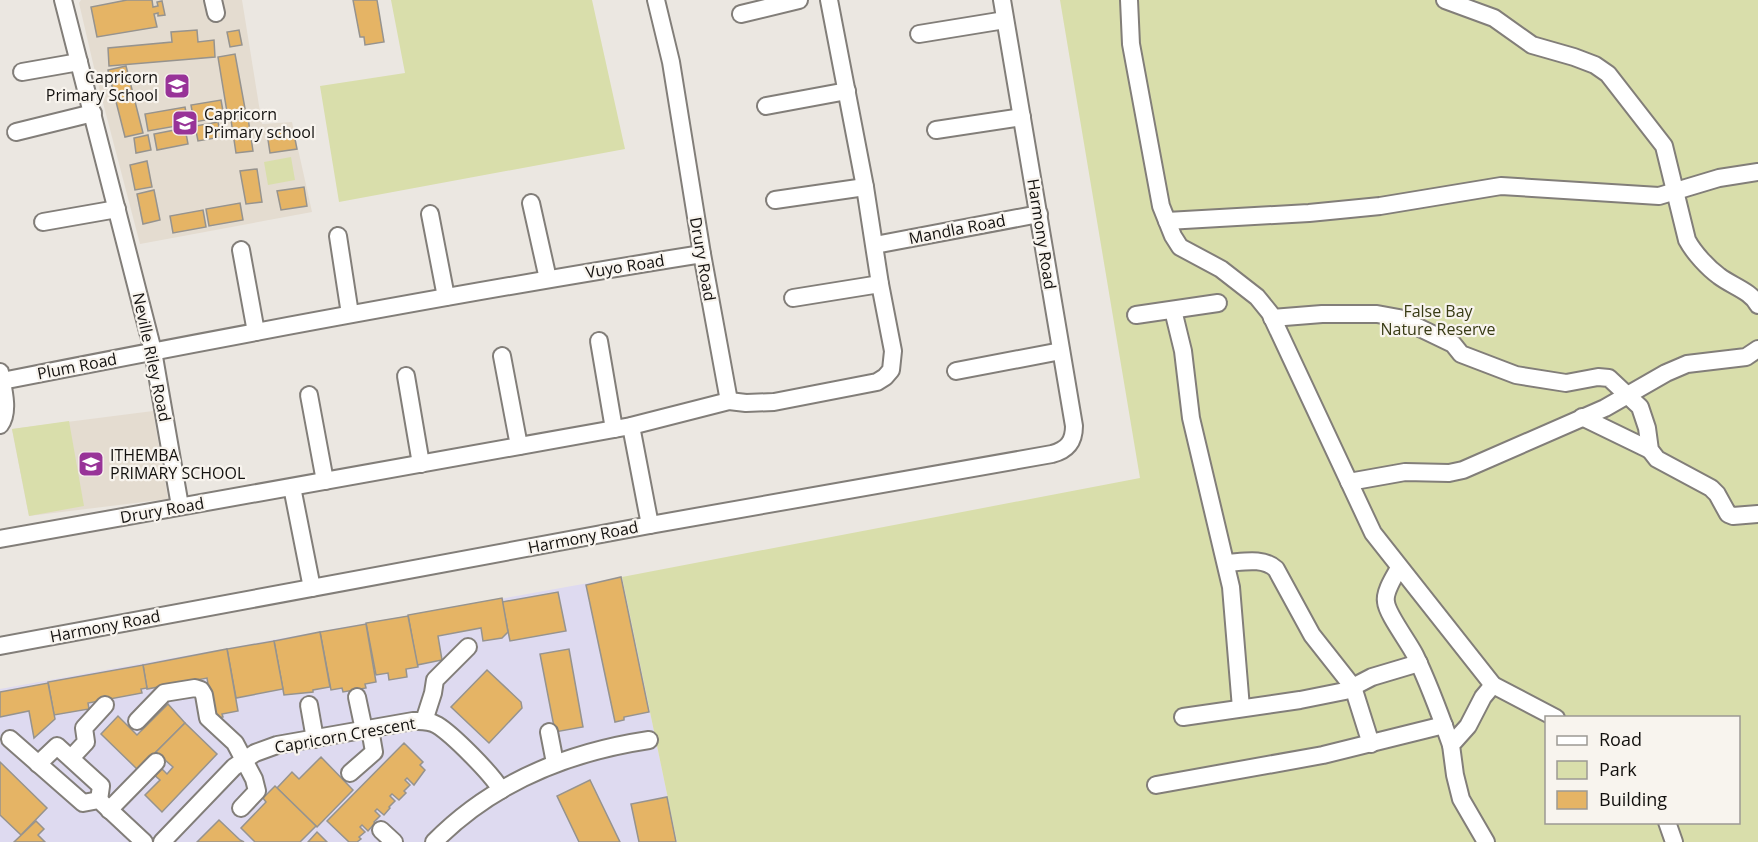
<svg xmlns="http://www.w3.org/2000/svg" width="1758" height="842" viewBox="0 0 1758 842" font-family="'Open Sans',sans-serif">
<rect width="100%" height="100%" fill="#ebe7e1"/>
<g fill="#e4dcd0">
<polygon points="81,0 242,0 262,124 292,122 312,212 140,244 96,76 79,3"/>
<polygon points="153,411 168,499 29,516 12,429"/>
</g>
<polygon fill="#dedaf0" points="622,577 677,842 0,842 0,689"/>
<g fill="#d9deab" fill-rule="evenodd">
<polygon points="391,0 592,0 625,149 339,202 320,86 405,73"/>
<path d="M1060,0H1758V842H677L622,577L1140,478ZM1546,718H1738V822H1546Z"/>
<polygon points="291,157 295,180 268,185 264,162"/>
<polygon points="69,421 84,506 29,516 12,429"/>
</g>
<g fill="#e5b465" stroke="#96938e" stroke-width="1.5">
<polygon points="127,0 152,0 153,7 158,6 157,2 162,1 165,15 158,16 158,13 154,14 157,27 97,37 91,7"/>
<polygon points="353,0 377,0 384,42 365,45 364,37 360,37"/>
<polygon points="197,30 198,42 214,40 215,57 109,66 108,48 172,42 171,32"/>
<polygon points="239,30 242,45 230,47 227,32"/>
<polygon points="235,54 246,114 228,118 218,57"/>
<polygon points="126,66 143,133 125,137 108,70"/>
<polygon points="221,100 224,117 194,122 191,105"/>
<polygon points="185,107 188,124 148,131 145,114"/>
<polygon points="248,118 253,151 236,153 231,120"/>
<polygon points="218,122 221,137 198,141 195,126"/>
<polygon points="185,128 188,144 157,150 154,134"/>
<polygon points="293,129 297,149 270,153 267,133"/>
<polygon points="148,135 151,150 136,153 134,138"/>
<polygon points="147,161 152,187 135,190 130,165"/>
<polygon points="257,169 262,202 246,204 240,171"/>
<polygon points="304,187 307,206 281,210 277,191"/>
<polygon points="154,190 160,220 143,224 137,194"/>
<polygon points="240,203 243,220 209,226 206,209"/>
<polygon points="203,210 206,227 173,233 170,216"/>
<polygon points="621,577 649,712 624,717 624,720 615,722 586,585"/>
<polygon points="558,592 566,631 510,641 502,602"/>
<polygon points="502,598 508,632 502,638 483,641 481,628 438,636 442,660 417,665 408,615"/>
<polygon points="408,616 418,667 406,669 407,677 389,680 388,673 376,675 366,623"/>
<polygon points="366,624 376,682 365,684 366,688 343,692 342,688 331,690 320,632"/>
<polygon points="320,632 330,687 313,690 313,692 284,695 274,641"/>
<polygon points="274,641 283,689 236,698 227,649"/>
<polygon points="227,649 238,711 222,714 223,717 214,719 207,678 147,689 143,665"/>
<polygon points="569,649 583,727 555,732 540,654"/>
<polygon points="143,665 147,688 141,689 142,693 88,703 89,709 54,715 48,682"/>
<polygon points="487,670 521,702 522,708 489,743 451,707"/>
<polygon points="48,683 55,719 34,738 29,711 0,717 0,692"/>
<polygon points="168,704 185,723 138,770 101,734 118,716 137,735"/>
<polygon points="185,723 217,754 162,812 145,795 160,780 153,774 160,767 167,774 173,767 156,752"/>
<polygon points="404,743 423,762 420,765 425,770 414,785 407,778 405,780 410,785 404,791 406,793 399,800 392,794 390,796 395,801 389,807 390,808 384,815 377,809 375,811 380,816 374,822 375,823 368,831 362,825 360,827 365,832 359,837 361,839 357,842 349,842 327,821"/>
<polygon points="321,757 353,790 317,827 277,788 292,772 299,779"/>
<polygon points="0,762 47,808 21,835 0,815"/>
<polygon points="590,780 620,842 579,842 557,796"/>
<polygon points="275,786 316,826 300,842 255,842 241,828 266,802 263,798"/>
<polygon points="667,797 676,842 639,842 631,804"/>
<polygon points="219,820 240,840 244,842 197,842"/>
<polygon points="36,821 44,829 38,835 45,842 14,842"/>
<polygon points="317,832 327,842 308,842"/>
</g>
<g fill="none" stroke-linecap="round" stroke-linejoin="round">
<g stroke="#827e79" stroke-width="20">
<g id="minor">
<polyline points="63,0 153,351 180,506"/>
<polyline points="213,0 216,13"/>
<polyline points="656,0 671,62 702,254 729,401"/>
<polyline points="1129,0 1131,44 1161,206 1173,236 1180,247 1221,269 1257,297 1270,313 1373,533 1493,685 1556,718"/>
<path d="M1445,0L1494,18L1532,45L1574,57L1595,65L1608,74L1664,146L1687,240C1694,253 1708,268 1719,276C1732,286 1751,291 1758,305"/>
<polyline points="741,14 799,0"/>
<polyline points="919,34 1005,20"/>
<polyline points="22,72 79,62"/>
<polyline points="766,106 847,91"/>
<polyline points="936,130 1022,117"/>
<polyline points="16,132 93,113"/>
<polyline points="775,200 865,187"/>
<polyline points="531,203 548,279"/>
<polyline points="430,214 446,297"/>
<polyline points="1167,221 1309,213 1380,206 1501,186 1659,196 1719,178 1758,172"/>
<polyline points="43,222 117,209"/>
<polyline points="338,236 350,314"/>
<polyline points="875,245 1039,214"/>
<polyline points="241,250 256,332"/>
<polyline points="793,298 880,284"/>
<polyline points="1173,310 1183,351 1191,418 1231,587 1241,708"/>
<polyline points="1136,315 1218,303"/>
<polyline points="1272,318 1322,314 1377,314 1399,318 1453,344 1461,354 1516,375 1566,383 1598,377 1609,378 1640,407 1647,428 1650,450 1657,459 1711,488 1717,494 1728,514 1733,516 1758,514"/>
<polyline points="599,341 614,429"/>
<polyline points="502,356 519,446"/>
<polyline points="956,371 1061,351"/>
<path d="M0,372C3,388 10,412 0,425"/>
<polyline points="406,376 421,464"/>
<path d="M2,381C235,335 468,291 702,254"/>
<polyline points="309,395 325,481"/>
<polyline points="1582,417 1650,450"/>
<polyline points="631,426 650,525"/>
<polyline points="1349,482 1405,472 1449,473 1463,470 1605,408 1666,373 1687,364 1746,357 1758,349"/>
<polyline points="292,487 312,588"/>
<polyline points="0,539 631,426 729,401 746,403 774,402 877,382 885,377 891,370 893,351 880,284 865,187 829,0"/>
<path d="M1226,563C1243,562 1263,557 1276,569L1312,635L1353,687L1371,744"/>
<path d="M1399,568C1394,577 1384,592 1386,602C1387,614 1408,641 1415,655C1429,684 1440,714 1451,745"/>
<path d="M0,646L650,525L1052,454C1068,450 1074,441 1074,426L1002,0"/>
<polyline points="357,697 364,730"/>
<polyline points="309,705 315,739"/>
<polyline points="1183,717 1300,700 1345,691 1372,677 1419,663"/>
<polyline points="137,721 164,693 195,688 201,690 204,695 208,718 235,743 254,779 257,791 241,808"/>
<polyline points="424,721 433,693 435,680 468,647"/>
<polyline points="549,732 555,763"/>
<polyline points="10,739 83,803 99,800 144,842"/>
<polyline points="71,758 86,742 84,728 105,705"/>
<polyline points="38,764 57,746 101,786 99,800"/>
<polyline points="350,773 374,752 370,729"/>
<polyline points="1156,785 1323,755 1444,725"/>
<polyline points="109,810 156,762"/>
<polyline points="1667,822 1674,842"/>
<polyline points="381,830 394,842"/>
<path d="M162,842L234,767L255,753L277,745L413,721C421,721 429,720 437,725C452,734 492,774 501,790"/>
<path d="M434,842C492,783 569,752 649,740"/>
<polyline points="1486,842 1461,799 1455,775 1451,745 1468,726 1483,697 1493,685"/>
</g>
</g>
<use href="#minor" stroke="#fff" stroke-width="16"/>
</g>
<defs>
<g id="school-square" transform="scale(1.35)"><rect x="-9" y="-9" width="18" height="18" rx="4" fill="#983398" stroke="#f8f4ee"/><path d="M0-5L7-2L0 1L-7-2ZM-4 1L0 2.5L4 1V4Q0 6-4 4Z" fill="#fff"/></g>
</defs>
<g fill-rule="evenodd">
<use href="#school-square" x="177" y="86"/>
<use href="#school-square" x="185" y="123"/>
<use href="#school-square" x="91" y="464"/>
</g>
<g text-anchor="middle" stroke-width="4.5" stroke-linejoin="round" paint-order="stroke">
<g font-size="16" fill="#12100e" stroke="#f8f4ee" text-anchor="start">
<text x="158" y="83" text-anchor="end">Capricorn<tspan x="158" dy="18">Primary School</tspan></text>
<text x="204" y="120">Capricorn<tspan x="204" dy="18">Primary school</tspan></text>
<text x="110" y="461">ITHEMBA<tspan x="110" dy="18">PRIMARY SCHOOL</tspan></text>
</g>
<g font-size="16" fill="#12100e" stroke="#f8f4ee">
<text transform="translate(957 229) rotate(-11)" y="6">Mandla Road</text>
<text transform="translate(1042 234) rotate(81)" y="6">Harmony Road</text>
<text transform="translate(703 259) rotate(80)" y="6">Drury Road</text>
<text transform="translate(625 266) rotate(-9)" y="6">Vuyo Road</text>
<text transform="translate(152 357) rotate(78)" y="6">Neville Riley Road</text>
<text transform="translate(77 366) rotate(-11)" y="6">Plum Road</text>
<text transform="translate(162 510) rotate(-10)" y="6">Drury Road</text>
<text transform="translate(583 537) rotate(-11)" y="6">Harmony Road</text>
<text transform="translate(105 626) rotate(-11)" y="6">Harmony Road</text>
<text transform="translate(345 735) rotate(-10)" y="6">Capricorn Crescent</text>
</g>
<g font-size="16" fill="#383b15" stroke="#f8f4ee">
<text x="1438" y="317">False Bay<tspan x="1438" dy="18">Nature Reserve</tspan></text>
</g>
</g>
<rect x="1545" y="716" width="195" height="108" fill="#f8f4ee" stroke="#9c9994" stroke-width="1.5"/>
<rect x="1557" y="736" width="30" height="9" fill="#ffffff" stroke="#9c9994" stroke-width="1.5"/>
<text x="1599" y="746" font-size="18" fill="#12100e">Road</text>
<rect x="1557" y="761" width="30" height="18" fill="#d9deab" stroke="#9c9994" stroke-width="1.5"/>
<text x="1599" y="776" font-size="18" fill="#12100e">Park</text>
<rect x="1557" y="791" width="30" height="18" fill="#e5b465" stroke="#9c9994" stroke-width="1.5"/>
<text x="1599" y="806" font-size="18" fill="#12100e">Building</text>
</svg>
